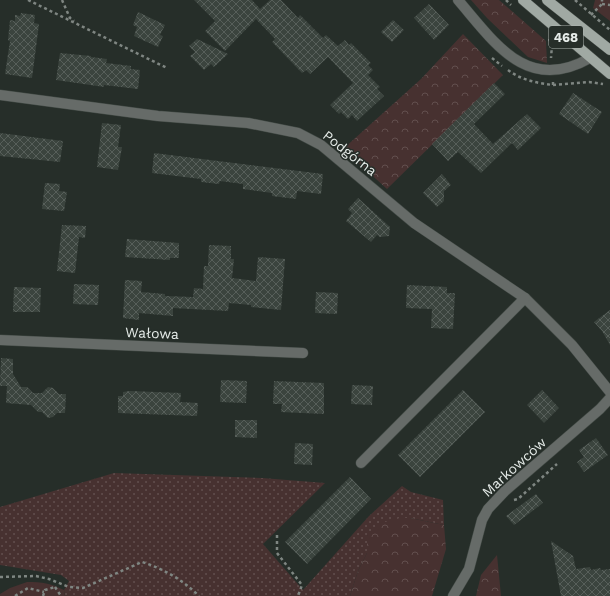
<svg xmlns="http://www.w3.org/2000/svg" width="610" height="596" viewBox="0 0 610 596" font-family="'Work Sans',sans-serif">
<defs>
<pattern id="grass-dots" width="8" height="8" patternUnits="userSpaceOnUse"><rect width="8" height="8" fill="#473130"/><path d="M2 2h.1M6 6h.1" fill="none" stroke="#624f4e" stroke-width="1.8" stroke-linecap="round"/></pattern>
<pattern id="forest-crowns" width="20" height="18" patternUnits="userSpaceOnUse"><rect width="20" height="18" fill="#473130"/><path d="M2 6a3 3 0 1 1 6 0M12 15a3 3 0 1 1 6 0" fill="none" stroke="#624f4e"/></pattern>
<pattern id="building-cross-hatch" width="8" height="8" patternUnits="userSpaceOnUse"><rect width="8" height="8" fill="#3b443e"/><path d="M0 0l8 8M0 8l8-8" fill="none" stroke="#575f5a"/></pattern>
</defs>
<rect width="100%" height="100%" fill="#262e29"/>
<polygon fill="url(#grass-dots)" points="114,473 262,478 325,483 263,544 303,590 369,516 402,486 411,492 443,500 444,525 410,518 367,536 367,553 358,571 350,596 65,596 64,590 69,581 61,575 0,565 0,507"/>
<g fill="url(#forest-crowns)">
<polygon points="471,0 499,0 546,41 547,63 528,57 487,18"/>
<polygon points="463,34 503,75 387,189 343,149 421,79"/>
<polygon points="396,518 410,518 444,525 446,549 432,596 350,596 358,571 367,553 367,536 380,524"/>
<polygon points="497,555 501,596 476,596 481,575"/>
</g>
<g fill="#473130">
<polygon points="595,0 610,0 610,21 593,8"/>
<path d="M27,582C43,582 50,583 64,590L65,596H0V594L10,588Z"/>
</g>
<g fill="url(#building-cross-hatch)">
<polygon points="194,0 252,0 260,9 270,0 281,0 298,18 300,15 323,38 326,35 338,46 345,40 349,45 351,43 371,63 368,65 373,70 368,75 380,87 377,89 384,96 357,121 352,115 348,119 341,112 339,114 330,105 353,83 328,57 310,74 306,70 302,73 272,42 275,39 256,19 225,51 205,31 215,21"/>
<polygon points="429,4 449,25 434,40 414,18"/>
<polygon points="138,12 165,25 160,35 163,36 158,47 134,36 137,27 133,25"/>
<polygon points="21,13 35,15 34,23 39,24 32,78 5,74 10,41 8,40 10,20 15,21 15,15 20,16"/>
<polygon points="393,20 404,30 392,42 381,32"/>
<polygon points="197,39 228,54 214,67 211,64 204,70 190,56 195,52 189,46"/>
<polygon points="60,53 91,56 91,57 107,59 106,63 131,66 131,69 140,70 138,89 104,85 104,87 56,80"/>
<polygon points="494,83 505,94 474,124 493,144 527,114 541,128 518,150 512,143 481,173 458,152 448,161 432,144"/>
<polygon points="573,93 602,112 588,134 559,114"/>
<polygon points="102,123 121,125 118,147 122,147 118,170 97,167"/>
<polygon points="0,133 63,141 60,162 0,156"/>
<polygon points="154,153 323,174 321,194 297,191 296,199 272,196 272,193 243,189 243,184 220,181 219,184 201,182 201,179 152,173"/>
<polygon points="442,174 451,185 444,191 444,201 437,207 423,193"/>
<polygon points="45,183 60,184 59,191 67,192 64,211 42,209"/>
<polygon points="358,198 390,227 389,236 380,237 377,235 371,242 346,221 352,213 348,209"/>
<polygon points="62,225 86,226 85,238 79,237 75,273 57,271"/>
<polygon points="127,239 179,243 179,258 170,258 170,260 125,257"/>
<polygon points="209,245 231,246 231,259 234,259 232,278 256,281 258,257 285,259 281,310 251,307 251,305 229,303 228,311 173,308 173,316 139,313 139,320 123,318 125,280 142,281 141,292 165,294 165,296 193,297 194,288 203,289 204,266 208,266"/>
<polygon points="74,284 99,285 98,305 73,304"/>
<polygon points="407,285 447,287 447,293 455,293 453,329 431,328 432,309 406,308"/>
<polygon points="14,287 41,288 40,312 13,312"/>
<polygon points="316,292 338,293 337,314 315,313"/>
<polygon points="610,310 610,345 602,331 594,322"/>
<polygon points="1,358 13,359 13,374 21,387 27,387 33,393 42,393 48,387 53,388 59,394 66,394 65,413 57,413 53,417 48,418 42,412 38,412 31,405 6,403 7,386 0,386"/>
<polygon points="221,380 247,381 246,403 220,402"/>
<polygon points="274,381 324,383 324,414 281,412 282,404 273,404"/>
<polygon points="352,385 373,386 372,405 351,404"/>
<polygon points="463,390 485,412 420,477 398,455"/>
<polygon points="542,390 559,408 544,423 527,405"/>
<polygon points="130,391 181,393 180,402 198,403 197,416 118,413 118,396 123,396 123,392"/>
<polygon points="235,420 257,420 257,438 235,437"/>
<polygon points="596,438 608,455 584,472 577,462 584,457 579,450"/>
<polygon points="295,443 313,444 312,465 294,464"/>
<polygon points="350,477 371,499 307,564 285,542"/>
<polygon points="536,494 543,503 514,525 506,516"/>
<polygon points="551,541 573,556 576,569 590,567 591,570 600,568 601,570 610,569 610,596 561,596"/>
</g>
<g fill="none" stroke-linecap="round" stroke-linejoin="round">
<g stroke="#414944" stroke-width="11">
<g id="minor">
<path d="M458,0C495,43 527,94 590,58"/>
<polyline points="0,95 158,116 248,123 298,133 321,145 414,223 525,298 572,345 610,392"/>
<polyline points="0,340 303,353"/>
<polyline points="361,463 525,298"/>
<polyline points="453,596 469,569 482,520 488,509 505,491 600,409 610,398"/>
</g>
</g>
<g stroke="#414944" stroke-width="11">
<g id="major">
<polyline points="523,0 610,74"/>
<polyline points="547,0 610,50"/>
</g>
</g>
<g stroke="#7f8682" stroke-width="2.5" stroke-dasharray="3 3" stroke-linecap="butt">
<polyline points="28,0 167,68"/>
<polyline points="62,0 70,18 74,21"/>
<polyline points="506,0 511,5"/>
<polyline points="575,0 610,30"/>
<polyline points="602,4 610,5"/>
<polyline points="591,15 602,4 602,0"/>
<polyline points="549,39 552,45 551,58"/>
<polyline points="492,58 502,66"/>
<path d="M508,70C521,80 537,83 553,85V80"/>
<polyline points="553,85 589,82 603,84"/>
<polyline points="514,500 518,499 557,464"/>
<polyline points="277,535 277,553 302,585 298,596"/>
<path d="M0,577L36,576L49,579L69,587L83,588L142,562C164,569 183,580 199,596"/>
<polyline points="55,587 61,596"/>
<polyline points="15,596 28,588 44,592"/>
<polyline points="43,596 45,590 55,587"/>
</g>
<use href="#minor" stroke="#666b68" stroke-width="10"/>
<use href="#major" stroke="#a0a9a3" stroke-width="10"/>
</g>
<g text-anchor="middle" stroke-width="3" stroke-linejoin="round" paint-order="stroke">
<rect fill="#262e29" stroke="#acb3af" stroke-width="1" x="549" y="26" width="34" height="22" rx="3"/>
<g font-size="13" font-weight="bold" fill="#e6ece9">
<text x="566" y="42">468</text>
</g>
<g font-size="14" fill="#e6ece9" stroke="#262e29">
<text transform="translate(350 153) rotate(38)" y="5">Podgórna</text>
<text transform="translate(152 333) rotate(2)" y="5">Wałowa</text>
<text transform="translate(514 467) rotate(-42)" y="5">Markowców</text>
</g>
</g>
</svg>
